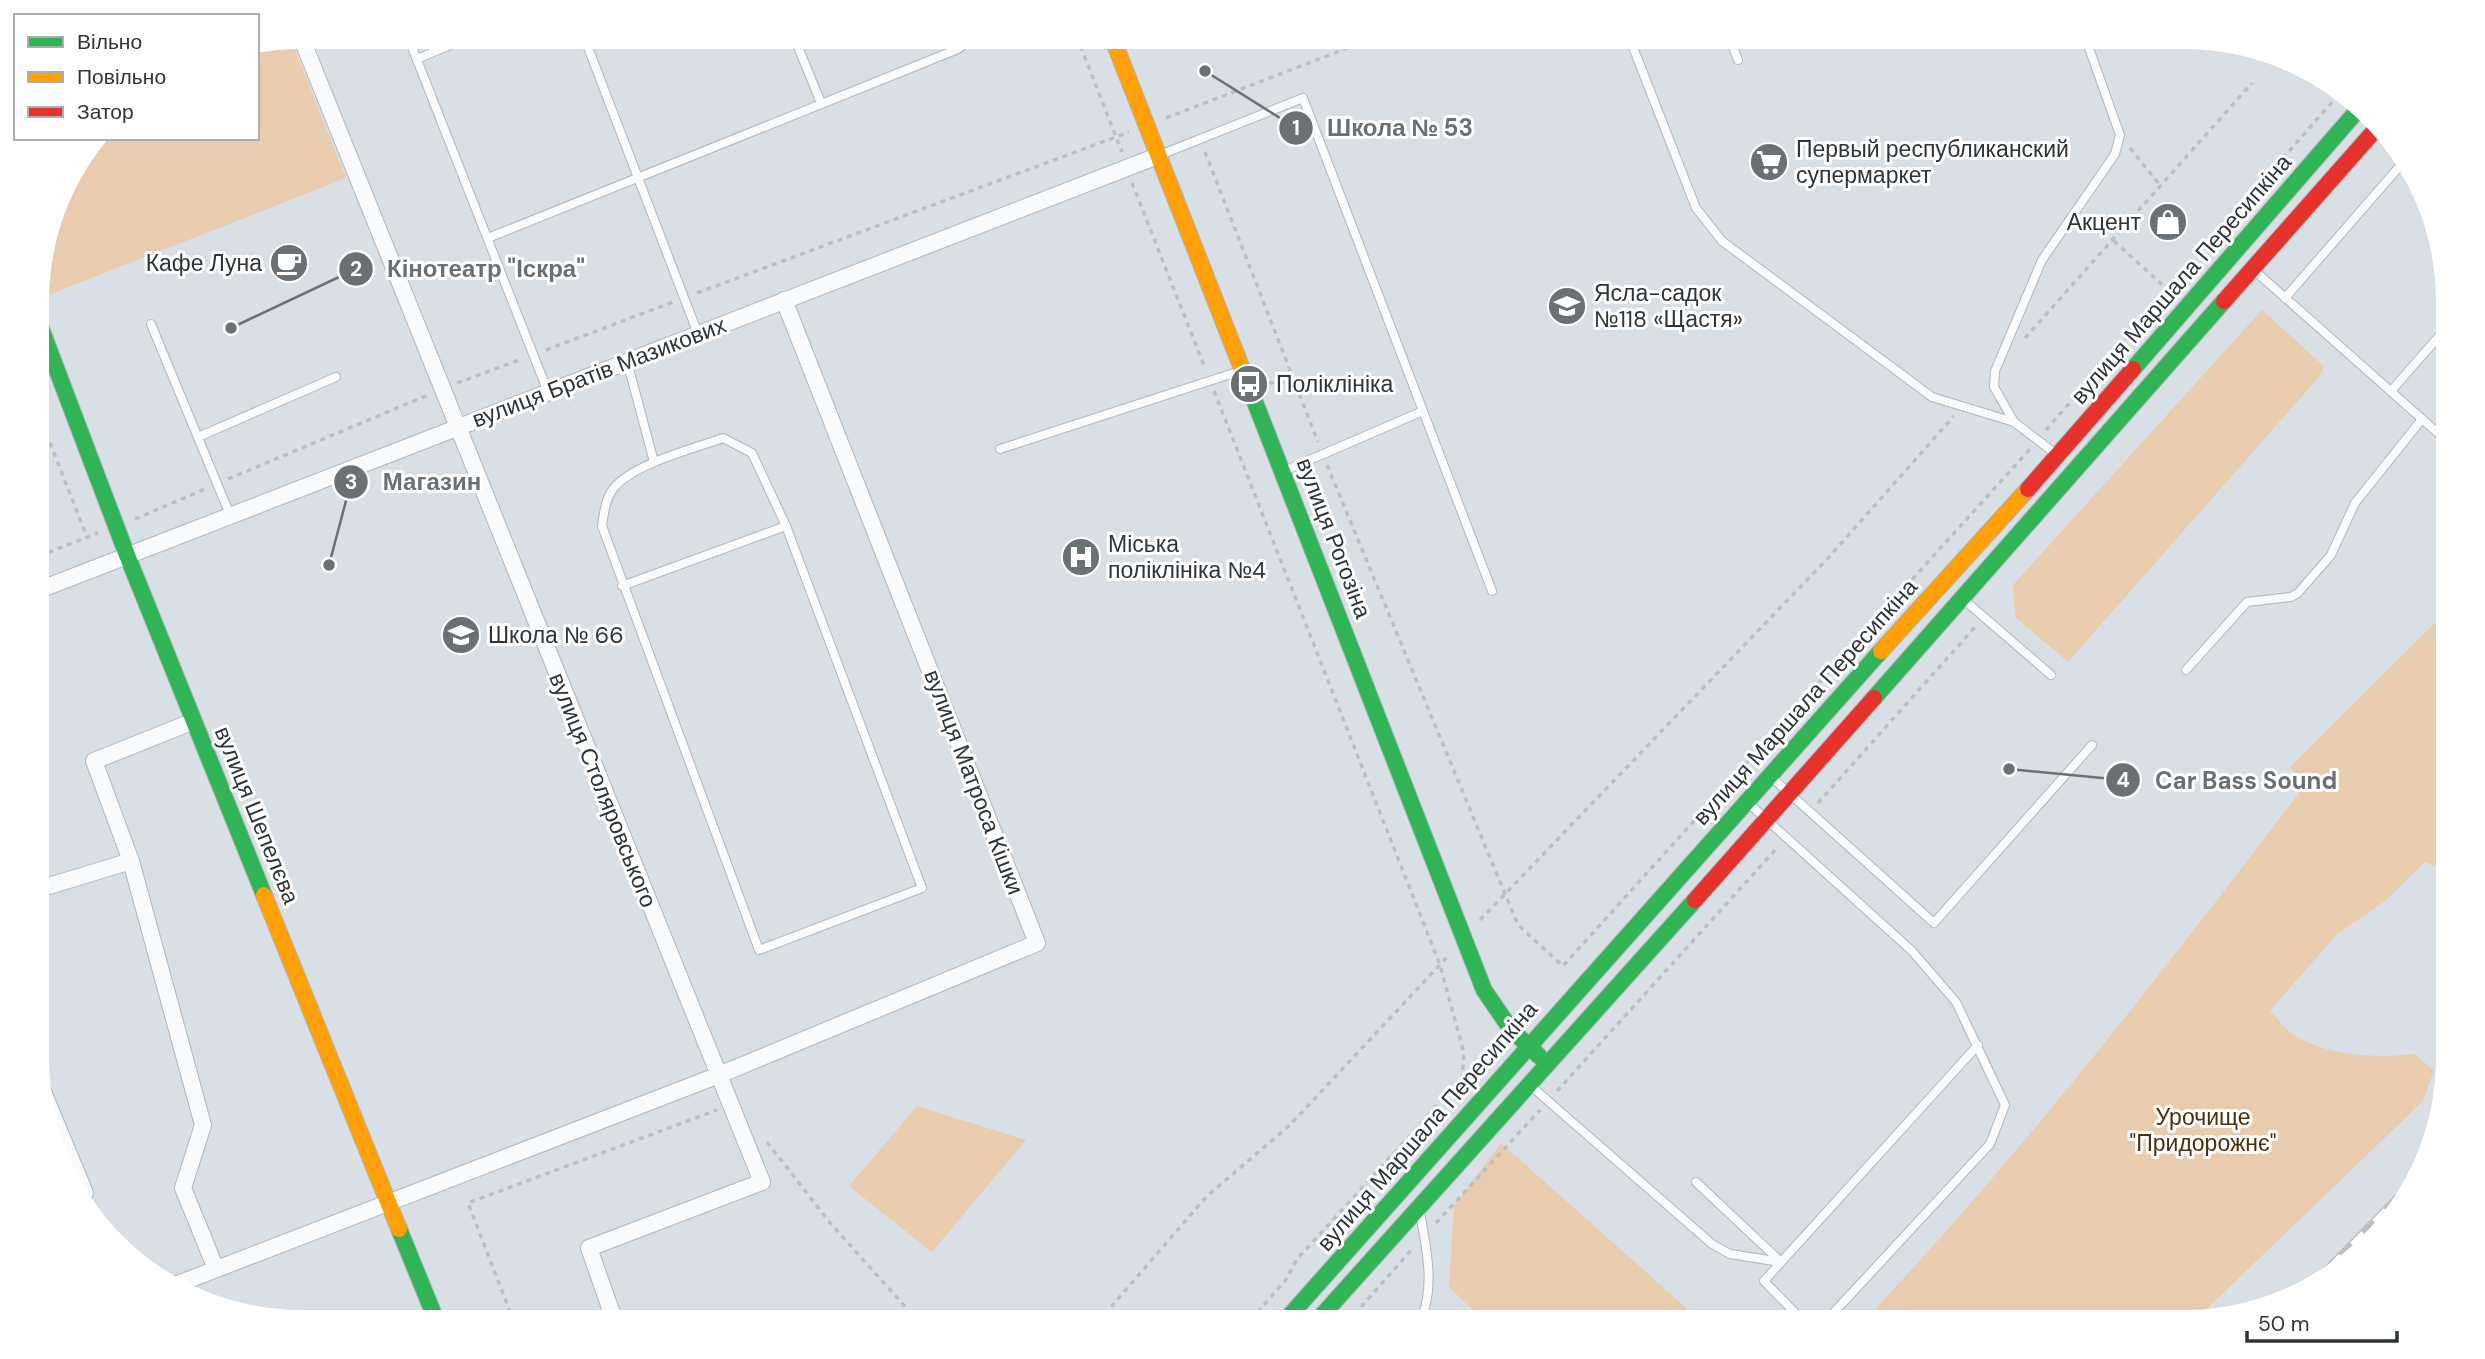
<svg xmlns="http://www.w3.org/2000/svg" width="2485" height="1359" viewBox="0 0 2485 1359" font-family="'DM Sans',sans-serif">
<rect width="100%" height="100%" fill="#d8e0e5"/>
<g fill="#e8ccad">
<polygon points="291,39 346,178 46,296 39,277 39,267 64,184 99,138 257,138 257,45"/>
<polygon points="2262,310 2324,366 2319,377 2068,662 2015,617 2013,585"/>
<path d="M2448,610V872L2425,862L2384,902L2337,934L2270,1011C2277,1018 2285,1029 2293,1034C2328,1057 2376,1058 2415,1054L2434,1071L2423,1101L2193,1322H1863C2023,1153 2165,969 2306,784L2290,767Z"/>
<polygon points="917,1106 1026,1140 932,1252 849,1186"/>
<polygon points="1501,1143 1702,1322 1485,1322 1449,1287 1454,1206"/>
</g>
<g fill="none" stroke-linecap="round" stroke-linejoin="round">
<g stroke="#b0b6ba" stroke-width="10">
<g id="lane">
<polyline points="408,37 548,392"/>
<polyline points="584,37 698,334"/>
<polyline points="794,37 821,103"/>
<polyline points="1629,37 1696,208 1722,241 1932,397 2014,422 2056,454"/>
<polyline points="1729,37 1738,60"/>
<polyline points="417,59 469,37"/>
<polyline points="1160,155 1303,98 1492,591"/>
<polyline points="488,238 958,49 973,37"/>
<polyline points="2255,271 2448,442"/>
<polyline points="2285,298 2406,159"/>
<polyline points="151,324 230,515"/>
<polyline points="627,361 654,462"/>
<polyline points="2391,391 2448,326"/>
<polyline points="2014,422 1994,387 1995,371 2042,260 2115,154 2120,135 2085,37"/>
<polyline points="198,437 336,377"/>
<path d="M723,438L752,453L786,526L922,888L759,950L602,526C604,513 605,500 613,489C632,464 693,449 723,438Z"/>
<polyline points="1000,449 1240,371"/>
<polyline points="1284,471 1423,411"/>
<polyline points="622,586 786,526"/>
<polyline points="1963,599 2051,675"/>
<polyline points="2186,670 2247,602 2291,597 2298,593 2331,555 2355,503 2422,419"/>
<polyline points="1770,776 1934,923 2092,745"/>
<polyline points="1746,801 1912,951 1956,1002 2005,1105 1990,1144 1825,1322"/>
<polyline points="1531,1086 1712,1244 1730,1254 1781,1262"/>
<polyline points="1696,1182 1780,1261"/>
<path d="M1420,1322C1436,1286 1426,1249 1420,1212"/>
<polyline points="1804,1322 1764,1281 1978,1045"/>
</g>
</g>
<g stroke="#b0b6ba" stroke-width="18">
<g id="street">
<polyline points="301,37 762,1182 589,1248 615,1322"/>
<polyline points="39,590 1160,155"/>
<polyline points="194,721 94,761 131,861 203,1125 183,1188 216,1269"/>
<polyline points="39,889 131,861"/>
<polyline points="39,1082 85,1193"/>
<polyline points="170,1287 719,1075 1037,943 784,300"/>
</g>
</g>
<g stroke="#b0b6ba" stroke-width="18">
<g id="fast">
<polyline points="39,323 127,555 264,895"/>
<polyline points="2133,369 2357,111"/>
<polyline points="1246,379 1484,990 1510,1028 1539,1056"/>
<polyline points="1874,698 2224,301"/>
<polyline points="399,1229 437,1322"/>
<polyline points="1284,1322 1881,651"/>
<polyline points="1316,1322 1695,900"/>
</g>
</g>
<g stroke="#b0b6ba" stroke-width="18">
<g id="slow">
<polyline points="1112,37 1246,379"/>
<polyline points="1881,651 2028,489"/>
<polyline points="264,895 399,1229"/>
</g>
</g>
<g stroke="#b0b6ba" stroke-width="18">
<g id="jam">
<polyline points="2224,301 2376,129"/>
<polyline points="2028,489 2133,369"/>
<polyline points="1695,900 1874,698"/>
</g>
</g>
<g stroke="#bcbfc1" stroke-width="3.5" stroke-dasharray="5 5" stroke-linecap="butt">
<polyline points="1077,37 1122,152"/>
<polyline points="1166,118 1376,37"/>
<polyline points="2130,148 2159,184"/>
<polyline points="1205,152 1318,442"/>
<polyline points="1132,183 1205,368"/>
<polyline points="2114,241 2167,289"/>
<polyline points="697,293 1129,132"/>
<polyline points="2025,338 2252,83"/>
<polyline points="546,350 673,302"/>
<polyline points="457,383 522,359"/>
<polyline points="1269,383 1294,381"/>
<polyline points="1214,391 1440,965 1464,1053 1462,1079 1297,1259 1285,1281 1249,1322"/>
<polyline points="39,415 87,537"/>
<polyline points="2046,430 2339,94"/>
<polyline points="1327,465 1518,925 1563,966 2030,449"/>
<polyline points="228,479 428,395"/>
<polyline points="135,519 205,489"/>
<polyline points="39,556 98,533"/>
<polyline points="1818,803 1976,626"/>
<polyline points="1480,920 1829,557 1954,416"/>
<polyline points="1557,1091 1777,848"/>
<polyline points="767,1142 831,1224 919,1322"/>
<polyline points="1436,1223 1540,1110"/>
<polyline points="514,1322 468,1203 717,1110"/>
<polyline points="1098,1322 1206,1197 1290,1125 1449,955"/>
<polyline points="1348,1322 1412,1249"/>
</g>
<use href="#lane" stroke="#f9fafb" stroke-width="8"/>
<use href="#street" stroke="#f9fafb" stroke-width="16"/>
<use href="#fast" stroke="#30b455" stroke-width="16"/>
<use href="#slow" stroke="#ff9f0a" stroke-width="16"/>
<use href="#jam" stroke="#e5322d" stroke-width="16"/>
<g stroke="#bec0c0" stroke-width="8">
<polyline id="rail" points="2307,1290 2417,1178"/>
</g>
<use href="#rail" stroke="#fff" stroke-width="5" stroke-dasharray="16" stroke-linecap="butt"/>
</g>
<defs>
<g id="supermarket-disc" transform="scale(2.0125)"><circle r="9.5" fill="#6a7074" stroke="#fff"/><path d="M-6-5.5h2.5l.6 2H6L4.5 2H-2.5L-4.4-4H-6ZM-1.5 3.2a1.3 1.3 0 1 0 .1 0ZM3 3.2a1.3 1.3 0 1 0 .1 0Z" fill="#fff"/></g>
<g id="shop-disc" transform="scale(2.0125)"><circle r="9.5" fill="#6a7074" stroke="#fff"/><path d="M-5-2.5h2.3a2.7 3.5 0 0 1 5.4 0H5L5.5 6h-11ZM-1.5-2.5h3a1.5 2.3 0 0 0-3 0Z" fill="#fff"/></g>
<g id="cafe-disc" transform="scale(2.0125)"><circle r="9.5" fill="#6a7074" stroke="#fff"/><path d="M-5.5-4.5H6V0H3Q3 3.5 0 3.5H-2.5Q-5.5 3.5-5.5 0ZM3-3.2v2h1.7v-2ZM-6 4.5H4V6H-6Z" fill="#fff"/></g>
<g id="school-disc" transform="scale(2.0125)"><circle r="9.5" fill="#6a7074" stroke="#fff"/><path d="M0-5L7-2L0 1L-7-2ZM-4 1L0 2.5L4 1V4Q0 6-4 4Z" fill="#fff"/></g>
<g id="bus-disc" transform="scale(2.0125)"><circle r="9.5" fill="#6a7074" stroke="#fff"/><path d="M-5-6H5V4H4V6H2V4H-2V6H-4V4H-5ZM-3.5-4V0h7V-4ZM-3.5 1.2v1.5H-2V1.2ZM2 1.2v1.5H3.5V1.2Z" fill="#fff"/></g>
<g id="hospital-disc" transform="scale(2.0125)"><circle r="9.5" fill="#6a7074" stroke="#fff"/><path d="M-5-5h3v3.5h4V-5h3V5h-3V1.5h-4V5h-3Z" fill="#fff"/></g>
</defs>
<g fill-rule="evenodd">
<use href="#supermarket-disc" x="1769" y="162"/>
<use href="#shop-disc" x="2168" y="222"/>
<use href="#cafe-disc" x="289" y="263"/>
<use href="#school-disc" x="1567" y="306"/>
<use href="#bus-disc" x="1249" y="384"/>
<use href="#hospital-disc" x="1081" y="557"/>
<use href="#school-disc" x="461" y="635"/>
</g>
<g text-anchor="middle" stroke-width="6" stroke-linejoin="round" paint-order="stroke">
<g font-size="23" fill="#2e3437" stroke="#fff" text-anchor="start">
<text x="1796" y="157">Первый республиканский<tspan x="1796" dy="26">супермаркет</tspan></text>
<text x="2141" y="230" text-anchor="end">Акцент</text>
<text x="262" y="271" text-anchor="end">Кафе Луна</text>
<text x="1594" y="301">Ясла-садок<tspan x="1594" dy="26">№118 «Щастя»</tspan></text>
<text x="1276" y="392">Поліклініка</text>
<text x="1108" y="552">Міська<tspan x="1108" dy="26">поліклініка №4</tspan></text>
<text x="488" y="643">Школа № 66</text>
</g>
<g font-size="23" fill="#2e3437" stroke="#fff">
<text transform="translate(2181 279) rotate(-49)" y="8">вулиця Маршала Пересипкіна</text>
<text transform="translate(599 372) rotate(-21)" y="8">вулиця Братів Мазикових</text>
<text transform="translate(1334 538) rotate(69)" y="8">вулиця Рогозіна</text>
<text transform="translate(1805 702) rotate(-48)" y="8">вулиця Маршала Пересипкіна</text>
<text transform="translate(974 782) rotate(69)" y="8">вулиця Матроса Кішки</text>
<text transform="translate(603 790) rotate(68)" y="8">вулиця Столяровського</text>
<text transform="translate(257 815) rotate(68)" y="8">вулиця Шепелєва</text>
<text transform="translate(1427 1126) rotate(-49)" y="8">вулиця Маршала Пересипкіна</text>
</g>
<g font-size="23" fill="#4c2f0c" stroke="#fff">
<text x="2203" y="1125">Урочище<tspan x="2203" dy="26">"Придорожнє"</tspan></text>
</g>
</g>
<path d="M0 0H2485V1359H0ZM301 49H2184A252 252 0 0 1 2436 301V1058A252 252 0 0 1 2184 1310H301A252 252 0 0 1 49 1058V301A252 252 0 0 1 301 49Z" fill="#fff" fill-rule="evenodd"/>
<path fill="none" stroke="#6a7074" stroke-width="2.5" d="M1205 71L1296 128M231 328L356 269M329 565L351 482M2009 769L2123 780"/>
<g fill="#6a7074" stroke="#fff" stroke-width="2.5">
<circle cx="1205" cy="71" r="7"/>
<circle cx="231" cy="328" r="7"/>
<circle cx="329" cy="565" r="7"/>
<circle cx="2009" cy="769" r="7"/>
<circle cx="1296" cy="128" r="18"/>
<circle cx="356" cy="269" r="18"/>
<circle cx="351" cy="482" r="18"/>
<circle cx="2123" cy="780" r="18"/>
</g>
<g font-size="21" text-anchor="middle" font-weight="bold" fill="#fff">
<text x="1296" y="135">1</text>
<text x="356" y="276">2</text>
<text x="351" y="489">3</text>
<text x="2123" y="787">4</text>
</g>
<g font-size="24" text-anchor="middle" font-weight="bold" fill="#6a7074" stroke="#fff" stroke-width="6" stroke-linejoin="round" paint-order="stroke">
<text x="1400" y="136">Школа № 53</text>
<text x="486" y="277">Кінотеатр "Іскра"</text>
<text x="432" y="490">Магазин</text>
<text x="2246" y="789">Car Bass Sound</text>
</g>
<rect x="14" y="14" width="245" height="126" fill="#ffffff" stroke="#abaeaf" stroke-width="2"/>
<rect x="28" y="37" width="35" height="10" fill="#30b455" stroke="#abaeaf" stroke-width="2"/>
<text x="77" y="49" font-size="21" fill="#2e3437">Вільно</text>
<rect x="28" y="72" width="35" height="10" fill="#ff9f0a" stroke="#abaeaf" stroke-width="2"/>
<text x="77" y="84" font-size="21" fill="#2e3437">Повільно</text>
<rect x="28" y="107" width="35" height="10" fill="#e5322d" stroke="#abaeaf" stroke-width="2"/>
<text x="77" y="119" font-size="21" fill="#2e3437">Затор</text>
<path d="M2247 1331v10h150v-10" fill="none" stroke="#2e3437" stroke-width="3.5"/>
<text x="2258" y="1331" font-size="21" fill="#2e3437" stroke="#ffffff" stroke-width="5" paint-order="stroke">50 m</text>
</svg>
